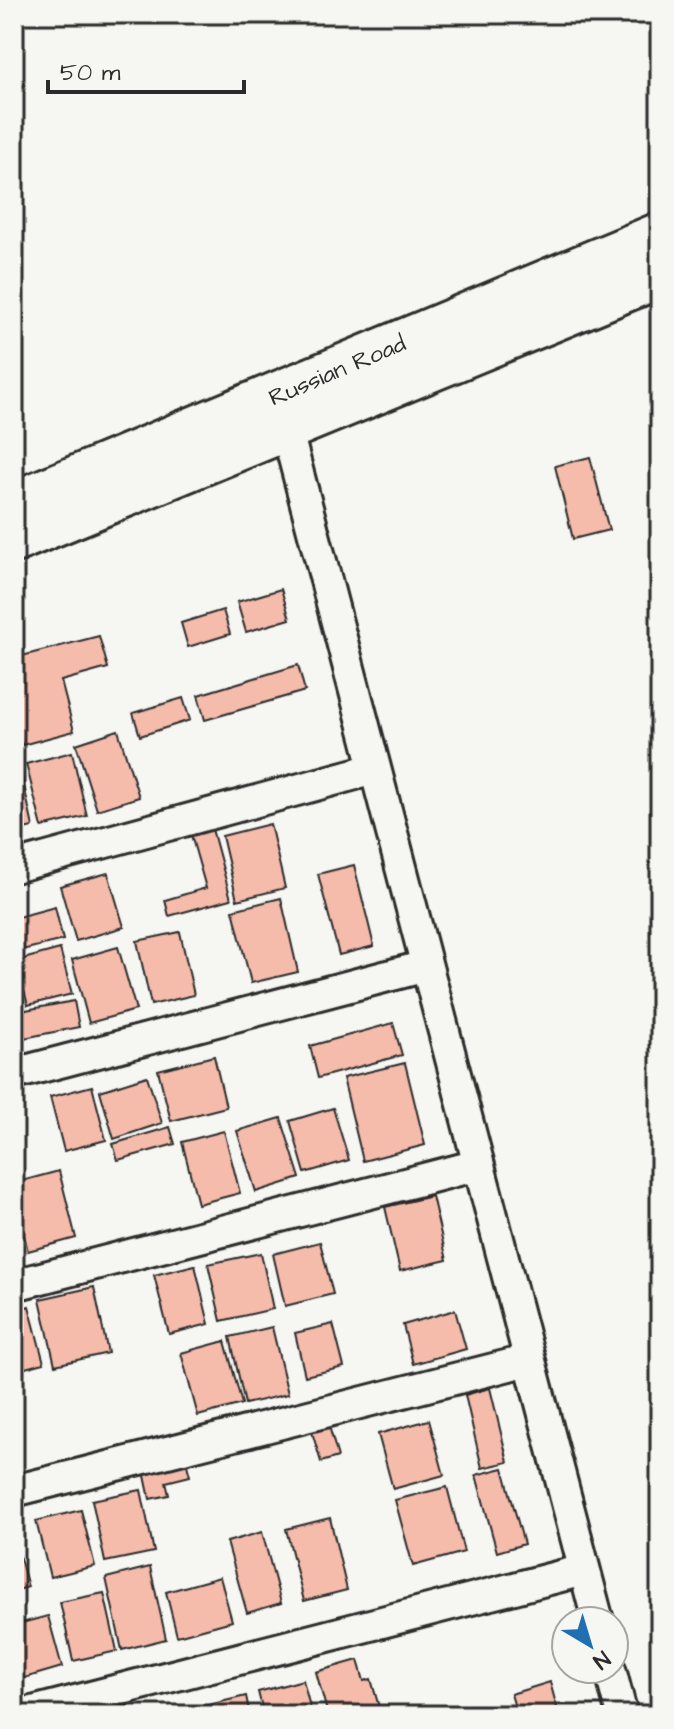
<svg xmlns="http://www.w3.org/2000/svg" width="674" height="1729" viewBox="0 0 674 1729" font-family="'Architects Daughter',sans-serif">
<rect width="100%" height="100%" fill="#f6f6f2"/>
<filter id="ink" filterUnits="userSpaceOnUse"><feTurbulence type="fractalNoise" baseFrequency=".0125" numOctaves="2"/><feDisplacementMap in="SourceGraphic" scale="16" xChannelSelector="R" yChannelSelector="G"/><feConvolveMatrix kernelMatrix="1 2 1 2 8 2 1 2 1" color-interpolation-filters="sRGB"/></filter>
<g filter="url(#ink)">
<g fill="#f5bcac" stroke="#2b2b2b" stroke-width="2">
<polygon points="590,457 609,530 573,539 555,466"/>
<polygon points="281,589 290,619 246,632 237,602"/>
<polygon points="223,610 230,634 188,647 181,623"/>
<polygon points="99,636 108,668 61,681 74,731 22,745 14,715 14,658"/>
<polygon points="298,665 305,691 205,720 198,695"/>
<polygon points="183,698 190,720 140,736 133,713"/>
<polygon points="118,730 139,797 97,810 76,744"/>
<polygon points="14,748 16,748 33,827 14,831"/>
<polygon points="72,752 87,816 42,827 26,764"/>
<polygon points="270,824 285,888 237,900 222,836"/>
<polygon points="212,829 231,899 169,916 165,900 206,888 191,835"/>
<polygon points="354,865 374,946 339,955 318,874"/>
<polygon points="108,873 124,927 76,941 60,886"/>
<polygon points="281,898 298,972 251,983 233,910"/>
<polygon points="55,907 63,940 14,952 14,918"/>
<polygon points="180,932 194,995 151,1005 137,941"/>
<polygon points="118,947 136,1010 89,1023 72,960"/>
<polygon points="60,949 72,994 28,1005 16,961"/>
<polygon points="14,979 20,1011 74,1001 79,1027 14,1040"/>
<polygon points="393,1023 402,1055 318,1078 310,1046"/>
<polygon points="214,1056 226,1107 171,1121 158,1070"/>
<polygon points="405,1063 425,1145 363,1161 343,1078"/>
<polygon points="147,1076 162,1123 114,1139 100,1091"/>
<polygon points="92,1086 106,1140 64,1151 50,1097"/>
<polygon points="333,1108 349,1160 305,1173 290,1121"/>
<polygon points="281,1118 300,1178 256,1192 237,1131"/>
<polygon points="170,1127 175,1144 118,1160 113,1144"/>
<polygon points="224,1131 240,1193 198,1204 182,1142"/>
<polygon points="59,1171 76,1238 28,1251 14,1196 14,1183"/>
<polygon points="432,1196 447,1260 400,1271 385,1207"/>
<polygon points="320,1242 333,1294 285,1306 273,1254"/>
<polygon points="261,1253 273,1309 221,1321 208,1264"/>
<polygon points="195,1265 209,1324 169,1334 154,1275"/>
<polygon points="94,1287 108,1353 55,1365 40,1299"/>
<polygon points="29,1306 44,1363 14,1371 14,1311"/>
<polygon points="455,1310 466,1349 413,1364 403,1325"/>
<polygon points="333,1324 344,1367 305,1376 295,1333"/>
<polygon points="272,1327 288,1394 245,1404 230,1337"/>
<polygon points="225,1341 242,1404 198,1416 181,1353"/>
<polygon points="490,1388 508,1462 482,1468 465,1395"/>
<polygon points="429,1420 444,1475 393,1489 378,1434"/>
<polygon points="329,1426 338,1457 321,1462 312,1432"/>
<polygon points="186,1461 190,1476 166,1482 169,1495 150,1499 144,1471"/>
<polygon points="503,1468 524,1544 497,1552 476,1475"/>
<polygon points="447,1487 464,1552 413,1566 395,1500"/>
<polygon points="141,1490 154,1552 105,1562 92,1500"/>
<polygon points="81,1510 95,1566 50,1577 36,1521"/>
<polygon points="330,1518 347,1590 304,1601 286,1529"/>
<polygon points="262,1532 281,1603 247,1613 227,1542"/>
<polygon points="14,1536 28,1587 14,1591"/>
<polygon points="150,1567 166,1639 122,1650 106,1578"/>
<polygon points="220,1577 232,1621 177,1636 166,1592"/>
<polygon points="104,1593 117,1651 73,1661 60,1602"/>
<polygon points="48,1616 62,1667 21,1679 14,1654 14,1625"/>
<polygon points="358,1660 364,1681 371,1679 381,1714 328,1715 316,1672"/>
<polygon points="303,1680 312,1715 264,1715 258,1692"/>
<polygon points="550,1682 559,1715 503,1715 516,1711 511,1694"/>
<polygon points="246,1696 250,1715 206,1715 204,1706"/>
</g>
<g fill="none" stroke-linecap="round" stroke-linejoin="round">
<g stroke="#2b2b2b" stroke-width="36">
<g id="street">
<polyline points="282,412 598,1621"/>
<polyline points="14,867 374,769"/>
<polyline points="14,1074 426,966"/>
<polyline points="14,1285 478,1165"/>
<polyline points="14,1491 529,1360"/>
<polyline points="610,1669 622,1715"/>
<polyline points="21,1715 584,1570"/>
</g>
</g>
<g stroke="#2b2b2b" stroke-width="50">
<g id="secondary">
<polyline points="14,504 660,235"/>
<polyline points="14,540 660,275"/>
</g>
</g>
<use href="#street" stroke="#f6f6f2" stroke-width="30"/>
<use href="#secondary" stroke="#f6f6f2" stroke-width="44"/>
</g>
</g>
<g text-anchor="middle" stroke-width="7" stroke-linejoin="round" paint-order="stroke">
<g font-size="24" fill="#2b2b2b" stroke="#f6f6f2">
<text transform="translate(337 370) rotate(-23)" y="8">Russian Road</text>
</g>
</g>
<rect width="674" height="1729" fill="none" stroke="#f6f6f2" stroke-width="48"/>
<rect x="24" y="24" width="626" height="1681" fill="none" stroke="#2b2b2b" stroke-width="3" filter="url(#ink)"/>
<g transform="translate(590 1645) rotate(142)"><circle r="38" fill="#f6f6f2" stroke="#a5a5a2" stroke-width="2"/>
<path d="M0-6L14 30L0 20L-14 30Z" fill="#1f6fb2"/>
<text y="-12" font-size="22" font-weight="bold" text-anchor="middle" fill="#2b2b2b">N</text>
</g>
<path d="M48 80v12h196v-12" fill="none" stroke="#2b2b2b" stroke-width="4"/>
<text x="60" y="80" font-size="24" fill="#2b2b2b" stroke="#f6f6f2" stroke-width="6" paint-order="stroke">50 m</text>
</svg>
